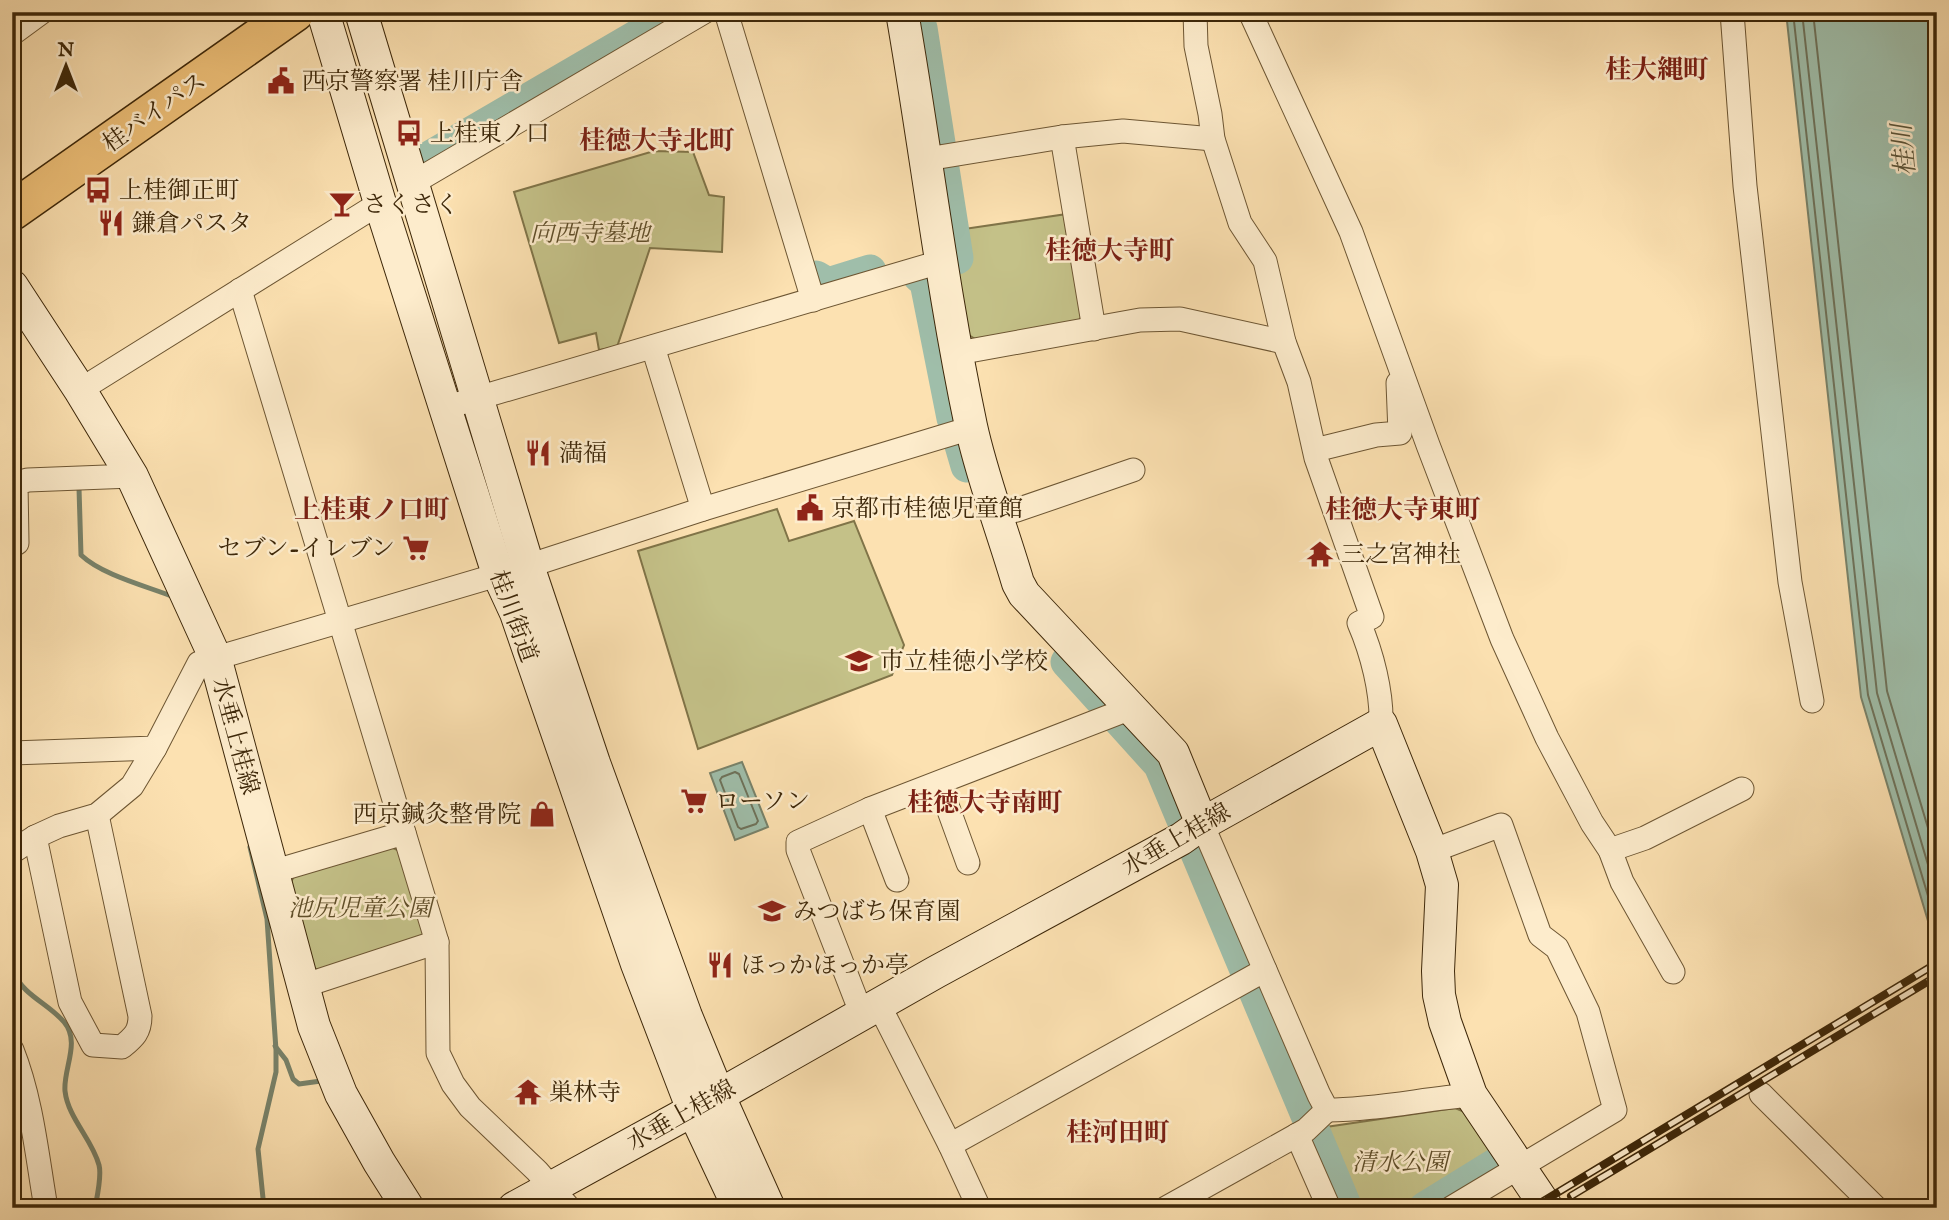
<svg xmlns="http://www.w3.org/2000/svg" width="1949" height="1220" viewBox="0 0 1949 1220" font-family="'IM FELL English','Noto Serif JP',serif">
<rect width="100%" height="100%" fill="#fce1b1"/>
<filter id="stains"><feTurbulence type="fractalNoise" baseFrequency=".00286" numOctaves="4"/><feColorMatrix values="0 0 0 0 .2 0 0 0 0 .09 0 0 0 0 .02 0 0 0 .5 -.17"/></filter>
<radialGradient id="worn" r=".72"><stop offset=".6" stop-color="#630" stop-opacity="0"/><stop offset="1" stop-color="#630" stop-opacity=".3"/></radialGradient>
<g fill="#c4c188" stroke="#807448" stroke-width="2">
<polygon points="654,151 693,152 709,195 724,197 722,252 650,248 617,347 599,350 596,333 559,343 514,192"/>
<polygon points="1067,214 1083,314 1076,325 977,340 967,334 956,266 962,258 957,230"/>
<polygon points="777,509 789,541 854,521 904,645 892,675 698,749 638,551"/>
<polygon points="388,846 400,851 425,931 418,944 319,971 308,964 289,885 295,875"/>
<polygon points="1455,1108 1472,1115 1498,1155 1413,1208 1354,1208 1321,1133 1326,1127"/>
</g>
<g fill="#9fbeaa" stroke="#78826a" stroke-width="2">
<polygon points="1786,12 1937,12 1937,951 1861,697"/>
<polygon points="742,762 768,827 735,840 710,773"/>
</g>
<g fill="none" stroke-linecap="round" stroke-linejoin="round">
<g stroke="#6e725a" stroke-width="2">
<polyline points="1793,12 1868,695 1937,926"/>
<polyline points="1802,12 1877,693 1937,895"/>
<polyline points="1813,12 1887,691 1937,858"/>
<polygon points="735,772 739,774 758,821 756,824 741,829 738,827 720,780 722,777"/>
</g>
<g stroke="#78826a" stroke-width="5">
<path d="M79,488L81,555C102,575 146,586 174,597"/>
<polyline points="250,847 267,919 276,1050 276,1072 258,1149 264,1208"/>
<path d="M12,882C24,915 18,939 14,973C23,995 49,1004 64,1022C81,1042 63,1069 65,1091C68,1118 92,1139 99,1165C102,1176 97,1197 95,1208"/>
<polyline points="275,1046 286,1060 293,1079 299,1084 321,1081"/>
</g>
<g stroke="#9fbeaa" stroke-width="33">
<polyline points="921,28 957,258"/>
<polyline points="430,157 675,14"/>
<polyline points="919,276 926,282 953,418 967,466"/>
<polyline points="816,277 828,284 870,271"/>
<polyline points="1067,662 1160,765 1346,1208"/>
<polyline points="1425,1208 1498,1163"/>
</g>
<g stroke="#6d5633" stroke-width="25">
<g id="street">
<polyline points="726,12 813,300"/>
<path d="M1195,12L1196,46L1210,114L1213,139L1240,223L1265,261L1284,342L1299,382L1316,458L1372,617L1359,623C1372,653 1382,692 1381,724"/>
<polyline points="1250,12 1351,232 1428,445 1502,639 1547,738 1592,823 1610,850 1622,882 1673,972"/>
<polyline points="1732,12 1745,186 1790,582 1812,701"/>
<polyline points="12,34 42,12"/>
<polyline points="1062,137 1094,329"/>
<polyline points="927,159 1062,137 1123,131 1213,139"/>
<polyline points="411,184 704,12"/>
<polyline points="240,290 437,942 438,1053 453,1084 470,1107 537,1171 569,1208"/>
<polyline points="653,347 703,509"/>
<polyline points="958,353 1140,320 1180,319 1284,342"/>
<polyline points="80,390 380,203"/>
<polyline points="444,408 940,262"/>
<polyline points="1315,450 1376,435 1400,433 1398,383"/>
<polyline points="997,514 1017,510 1133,470"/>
<polyline points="12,546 17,543 16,483 28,480 132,476"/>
<polyline points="12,753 155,748 199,663 528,566 703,509 971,428"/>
<polyline points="939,783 968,863"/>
<polyline points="870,809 897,880"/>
<path d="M1202,824L1319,1095L1327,1110C1375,1110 1423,1099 1471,1095"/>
<path d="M35,837L70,1002L93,1045L122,1047C134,1037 140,1032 140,1016L97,815"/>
<polyline points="1610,850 1645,838 1742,789"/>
<polyline points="1432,851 1501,825 1540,935 1557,948 1588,1012 1615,1110 1451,1208"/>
<polyline points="12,852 35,837 59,826 97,815 132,786 155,748"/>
<polyline points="272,872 404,833"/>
<polyline points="303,986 437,942"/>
<polyline points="879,1005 950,1145 979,1208"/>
<polyline points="862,1015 798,850 798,842 870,809 1131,708"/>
<path d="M12,1050C32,1100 37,1156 46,1208"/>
<polyline points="1761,1094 1876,1208"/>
<polyline points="1297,1135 1329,1208"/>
<polyline points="950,1145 1265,970"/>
<polyline points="1166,1208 1306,1130 1327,1110"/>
</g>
</g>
<g stroke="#3d2709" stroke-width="34">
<g id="secondary">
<polyline points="323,12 380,203 498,574 516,613 637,964 693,1110 739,1208"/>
<polyline points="361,12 528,566 594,763 686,1016 718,1094 769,1208"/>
<path d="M902,12C926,150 942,289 971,426C982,477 1003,532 1018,583L1024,594L1173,753L1202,824"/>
<polyline points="12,286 80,390 132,476 215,657 314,1026 341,1094 379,1162 408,1208"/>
<polyline points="514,1208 693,1110 936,972 1181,839 1202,824 1381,724 1432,851 1442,885 1438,971 1439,995 1445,1022 1471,1095 1547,1208"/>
</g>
</g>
<g stroke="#3d2709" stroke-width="41">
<polyline id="highway" points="12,211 295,12"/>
</g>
<use href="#street" stroke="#fdeccc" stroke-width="23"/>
<use href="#secondary" stroke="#fdeccc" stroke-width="32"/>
<use href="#highway" stroke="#eec078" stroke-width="38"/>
<g stroke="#3d2709" stroke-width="8">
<g id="rail">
<polyline points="1571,1196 1937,976"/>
<polyline points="1532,1208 1937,963"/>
</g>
</g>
<use href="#rail" stroke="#fdeccc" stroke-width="5" stroke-dasharray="16" stroke-linecap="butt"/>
</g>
<defs>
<g id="civic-bare" transform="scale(2.1)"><path d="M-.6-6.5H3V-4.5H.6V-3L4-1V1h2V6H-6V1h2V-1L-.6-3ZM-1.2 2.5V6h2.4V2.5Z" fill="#8f2418" stroke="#fdeccc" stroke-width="2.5" paint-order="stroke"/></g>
<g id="bus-bare" transform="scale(2.1)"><path d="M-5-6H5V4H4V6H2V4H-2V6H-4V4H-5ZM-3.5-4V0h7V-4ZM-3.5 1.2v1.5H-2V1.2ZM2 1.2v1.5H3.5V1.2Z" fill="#8f2418" stroke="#fdeccc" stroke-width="2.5" paint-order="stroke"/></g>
<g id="bar-bare" transform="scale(2.1)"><path d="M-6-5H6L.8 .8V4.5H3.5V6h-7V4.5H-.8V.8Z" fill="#8f2418" stroke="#fdeccc" stroke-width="2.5" paint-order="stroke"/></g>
<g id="restaurant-bare" transform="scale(2.1)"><path d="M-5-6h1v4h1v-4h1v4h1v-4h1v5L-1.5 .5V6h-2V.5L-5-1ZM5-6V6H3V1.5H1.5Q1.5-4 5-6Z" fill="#8f2418" stroke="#fdeccc" stroke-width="2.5" paint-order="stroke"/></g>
<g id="supermarket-bare" transform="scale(2.1)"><path d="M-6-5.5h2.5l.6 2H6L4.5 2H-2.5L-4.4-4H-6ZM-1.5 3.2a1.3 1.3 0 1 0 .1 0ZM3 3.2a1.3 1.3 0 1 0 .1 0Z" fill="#8f2418" stroke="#fdeccc" stroke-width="2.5" paint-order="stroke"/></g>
<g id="temple-bare" transform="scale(2.1)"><path d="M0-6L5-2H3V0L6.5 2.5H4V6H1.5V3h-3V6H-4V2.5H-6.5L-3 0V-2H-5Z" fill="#8f2418" stroke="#fdeccc" stroke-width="2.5" paint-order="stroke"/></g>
<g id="school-bare" transform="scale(2.1)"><path d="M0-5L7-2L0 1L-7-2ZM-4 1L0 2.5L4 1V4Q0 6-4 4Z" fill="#8f2418" stroke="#fdeccc" stroke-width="2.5" paint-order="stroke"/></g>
<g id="shop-bare" transform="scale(2.1)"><path d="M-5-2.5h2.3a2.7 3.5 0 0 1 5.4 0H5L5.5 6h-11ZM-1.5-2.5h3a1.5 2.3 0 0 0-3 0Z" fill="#8f2418" stroke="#fdeccc" stroke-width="2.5" paint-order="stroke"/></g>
</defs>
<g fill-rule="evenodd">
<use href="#civic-bare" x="281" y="81"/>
<use href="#bus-bare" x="409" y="133"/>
<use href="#bus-bare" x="98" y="190"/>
<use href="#bar-bare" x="342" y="204"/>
<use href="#restaurant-bare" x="111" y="223"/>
<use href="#restaurant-bare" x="538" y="453"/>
<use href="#civic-bare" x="810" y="508"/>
<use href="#supermarket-bare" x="416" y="548"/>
<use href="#temple-bare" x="1320" y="554"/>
<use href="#school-bare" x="859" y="661"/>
<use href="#supermarket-bare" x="694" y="801"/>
<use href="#shop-bare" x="542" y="814"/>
<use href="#school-bare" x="772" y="911"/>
<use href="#restaurant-bare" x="720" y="965"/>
<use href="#temple-bare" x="528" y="1092"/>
</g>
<g text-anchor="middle" stroke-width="5" stroke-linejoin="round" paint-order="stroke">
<g font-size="24" fill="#3d2709" stroke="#fdeccc" text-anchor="start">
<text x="302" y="89">西京警察署 桂川庁舎</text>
<text x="430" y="141">上桂東ノ口</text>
<text x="119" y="198">上桂御正町</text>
<text x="363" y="212">さくさく</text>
<text x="132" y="231">鎌倉パスタ</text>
<text x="559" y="461">満福</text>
<text x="831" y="516">京都市桂徳児童館</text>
<text x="395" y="556" text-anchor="end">セブン-イレブン</text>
<text x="1341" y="562">三之宮神社</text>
<text x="880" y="669">市立桂徳小学校</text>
<text x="715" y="809">ローソン</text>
<text x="521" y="822" text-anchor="end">西京鍼灸整骨院</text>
<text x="793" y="919">みつばち保育園</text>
<text x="741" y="973">ほっかほっか亭</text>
<text x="549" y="1100">巣林寺</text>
</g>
<g font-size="24" fill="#3d2709" stroke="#fdeccc">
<text transform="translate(154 112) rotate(-35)" y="8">桂バイパス</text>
<text transform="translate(514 616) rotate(70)" y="8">桂川街道</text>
<text transform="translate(236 736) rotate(75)" y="8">水垂上桂線</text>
<text transform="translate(1176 839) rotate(-30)" y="8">水垂上桂線</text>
<text transform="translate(681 1115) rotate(-29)" y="8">水垂上桂線</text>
</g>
<g font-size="24" font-style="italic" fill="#5f4e29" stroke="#fdeccc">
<text x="590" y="241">向西寺墓地</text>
<text x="360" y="916">池尻児童公園</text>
<text x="1400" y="1170">清水公園</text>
</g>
<g font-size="26" font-weight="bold" fill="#7a1f14" stroke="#fdeccc">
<text x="1657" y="78">桂大縄町</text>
<text x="657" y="149">桂徳大寺北町</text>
<text x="1110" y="259">桂徳大寺町</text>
<text x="372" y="518">上桂東ノ口町</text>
<text x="1403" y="518">桂徳大寺東町</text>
<text x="985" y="811">桂徳大寺南町</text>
<text x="1118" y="1141">桂河田町</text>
</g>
<g font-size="26" font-style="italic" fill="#5a5439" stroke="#fdeccc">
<text transform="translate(1903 150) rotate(-95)" y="9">桂川</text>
</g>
</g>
<rect width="1949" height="1220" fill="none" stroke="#fce1b1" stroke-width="42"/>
<rect x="14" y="14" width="1921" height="1192" fill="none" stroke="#3d2709" stroke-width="3.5"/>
<rect x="21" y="21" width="1907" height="1178" fill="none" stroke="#3d2709" stroke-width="2"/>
<g transform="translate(66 66)" stroke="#fdeccc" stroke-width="5" paint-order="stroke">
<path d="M0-5L12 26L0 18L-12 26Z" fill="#3d2709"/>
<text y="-10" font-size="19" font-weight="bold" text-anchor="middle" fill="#3d2709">N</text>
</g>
<rect width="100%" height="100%" filter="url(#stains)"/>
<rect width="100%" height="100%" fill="url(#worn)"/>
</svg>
